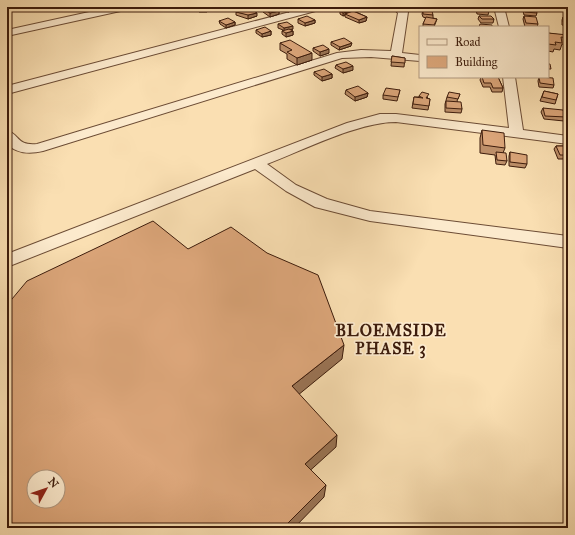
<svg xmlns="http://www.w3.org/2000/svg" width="575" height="535" viewBox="0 0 575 535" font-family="'IM FELL Great Primer',serif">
<rect width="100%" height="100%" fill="#fadfb2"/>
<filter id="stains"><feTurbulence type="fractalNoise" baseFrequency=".005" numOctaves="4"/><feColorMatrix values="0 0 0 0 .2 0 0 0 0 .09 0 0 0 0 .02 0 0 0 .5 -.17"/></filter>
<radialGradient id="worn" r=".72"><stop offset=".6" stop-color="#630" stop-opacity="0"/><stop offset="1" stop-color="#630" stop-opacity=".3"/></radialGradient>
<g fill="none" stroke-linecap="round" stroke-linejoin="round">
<g stroke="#6c4c35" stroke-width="2">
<g id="minor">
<polygon points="112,7 130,7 125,10 7,36 7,30"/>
<polygon points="309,7 325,7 323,9 7,94 7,86"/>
<path d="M392,7H403L408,12L402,53L420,55V61L371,57L342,58L43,151C30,154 17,154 7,144V131C20,134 16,146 37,144L337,53L361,50L391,51L398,13Z"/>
<polygon points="494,7 504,7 509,27 499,27"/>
<path d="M503,77H515L523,130L568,136V144L396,122C358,122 304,150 267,164L296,185L327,199L370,211L568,236V248L370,221L315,207L286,191L255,169L7,267V254L347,123L380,114H396L509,128Z"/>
</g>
</g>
<use href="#minor" fill="#fceacd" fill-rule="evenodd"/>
</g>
<g fill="#bd8f69" stroke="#3c1b0b">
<polygon points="199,7 208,7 208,9 207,12 199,12"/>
<polygon points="281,7 297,7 297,9 288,12 281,8"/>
<polygon points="429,7 443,7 440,11 429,10"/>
<polygon points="477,7 489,11 488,15 477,14 476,10"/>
<polygon points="524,7 537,13 536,16 524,15 523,11"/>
<polygon points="554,7 563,7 562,10 555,10"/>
<polygon points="263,9 279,11 279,14 270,17 263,12"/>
<polygon points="423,10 433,15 433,18 437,19 434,27 423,27 423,24 426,18 423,17 422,14"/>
<polygon points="340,11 356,12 367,17 366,21 359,23 345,17 345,15 343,16 340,14"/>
<polygon points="236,12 257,16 248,19 236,15"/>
<polygon points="479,16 494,19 493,23 481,23 478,19"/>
<polygon points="524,16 538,24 537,27 525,27 523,19"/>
<polygon points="563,17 568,18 568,26 562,25 562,20"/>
<polygon points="298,19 315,20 315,23 305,26 298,23"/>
<polygon points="219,21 235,22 235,25 226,28 220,24"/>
<polygon points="278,24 293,29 291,30 293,31 293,35 286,37 282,34 282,31 283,30 278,28"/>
<polygon points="256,30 271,31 271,35 262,37 256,33"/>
<polygon points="548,33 568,36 568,39 566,45 562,44 560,50 554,49 553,52 548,51"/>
<polygon points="331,42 351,46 339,50 331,45"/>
<polygon points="280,43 312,60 297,65 287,59 287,54 280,50"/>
<polygon points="313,48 329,53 320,56 313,51"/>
<polygon points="392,56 405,58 404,67 391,66"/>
<polygon points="336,65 353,70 343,73 335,68"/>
<polygon points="314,72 332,74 332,78 322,81 314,75"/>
<polygon points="481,77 498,77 503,88 502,92 492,92 490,87 483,87 480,80"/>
<polygon points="539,77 554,85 553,88 539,87 538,81"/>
<polygon points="346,90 368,93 367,97 355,101 345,94"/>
<polygon points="400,90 397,101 383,99 383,95"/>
<polygon points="544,91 558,94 555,104 540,101"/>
<polygon points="460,94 457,101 462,109 461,113 445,112 445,104 447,97"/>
<polygon points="419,96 428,97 427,98 430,99 428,110 412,108 414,97 419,97"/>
<polygon points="543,108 565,116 565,113 566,109 568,109 568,120 566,120 566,118 564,121 544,119 541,112"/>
<polygon points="482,130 505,148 503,153 507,161 505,165 496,164 495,155 480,153 480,138"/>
<polygon points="556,146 568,146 568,159 558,159 554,149"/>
<polygon points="510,152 527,164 525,168 509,166 509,156"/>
<polygon points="566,195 568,196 568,208 566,207 564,200"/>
</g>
<g fill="#9a7455" stroke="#3c1b0b">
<polygon points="292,7 297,7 297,9 288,12 288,8"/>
<polygon points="356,10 356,13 345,14 345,15 343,16 343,13"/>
<polygon points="279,11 279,14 270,17 270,13"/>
<polygon points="257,13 257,16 248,19 248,15"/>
<polygon points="367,17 366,21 359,23 359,20"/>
<polygon points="315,20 315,23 305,26 305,23"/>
<polygon points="235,22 235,25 226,28 226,25"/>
<polygon points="293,26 293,29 284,31 284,28"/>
<polygon points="271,31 271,35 262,37 262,34"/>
<polygon points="293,31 293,35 286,37 286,33"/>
<polygon points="352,43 351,46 339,50 340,47"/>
<polygon points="329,49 329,53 320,56 320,52"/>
<polygon points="312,53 312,60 297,65 297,58"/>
<polygon points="353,66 353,70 343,73 343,69"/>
<polygon points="332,74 332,78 322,81 322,77"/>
<polygon points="368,93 367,97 355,101 355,97"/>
<polygon points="344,345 342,359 292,400 292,386"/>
<polygon points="337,435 336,447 304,476 305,464"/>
<polygon points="326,485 324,497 294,528 283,528"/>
</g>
<g fill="#dca67a" stroke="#3c1b0b" fill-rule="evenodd">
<rect x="199" y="7" width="8" height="1"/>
<polygon points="271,7 273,7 279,11 270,13 263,9"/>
<polygon points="477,7 488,7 489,11 478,11"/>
<polygon points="524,7 536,8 537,13 525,12"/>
<polygon points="249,8 257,13 248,15 236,12"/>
<polygon points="353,8 356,10 343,13 340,11"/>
<polygon points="423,10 432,11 433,15 423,14"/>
<polygon points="353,11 367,17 359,20 345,14"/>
<polygon points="307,16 315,20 305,23 298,19"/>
<polygon points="479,16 491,16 494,19 482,19"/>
<polygon points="524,16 536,17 538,24 526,23"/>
<polygon points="426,17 437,19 434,25 423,24"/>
<polygon points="563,17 568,18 568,22 563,22"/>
<polygon points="228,18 235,22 226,25 219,21"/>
<polygon points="287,22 293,26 284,28 278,24"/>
<polygon points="480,24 492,25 492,27 479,27"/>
<polygon points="265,27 271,31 262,34 256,30"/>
<polygon points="289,29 293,31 286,33 282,31"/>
<polygon points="548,33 568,35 568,38 561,37 562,43 555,42 556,45 548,44"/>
<polygon points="344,38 352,43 340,47 331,42"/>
<polygon points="290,40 312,53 297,58 287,52 292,50 280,43"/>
<polygon points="323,45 329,49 320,52 313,48"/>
<polygon points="392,56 405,58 405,63 391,62"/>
<polygon points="346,62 353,66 343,69 336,65"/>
<polygon points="548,64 550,64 551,69 548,69"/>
<polygon points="324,69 332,74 322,77 314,72"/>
<polygon points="482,77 498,77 503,88 493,88 491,83 484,83"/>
<polygon points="539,77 553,78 554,85 540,83"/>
<polygon points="358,86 368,93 355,97 346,90"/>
<polygon points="386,88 400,90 398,97 383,95"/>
<polygon points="544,91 558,94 556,100 542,97"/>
<polygon points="422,92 429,94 426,98 430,99 429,106 413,104 414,97 423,98 419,96"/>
<polygon points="449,92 460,94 458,99 447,97"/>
<polygon points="446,101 461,102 462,109 446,108"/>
<polygon points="543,108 563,110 566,117 545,116"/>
<polygon points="566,109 568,109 568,116"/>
<polygon points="482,130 504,133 505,148 483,145"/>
<polygon points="556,146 568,146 568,155 560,155"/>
<polygon points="496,152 506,153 507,161 497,160"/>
<polygon points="510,152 527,155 527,164 510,162"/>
<polygon points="566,195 568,196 568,203"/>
<path d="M153,221L188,249L231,227L267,253L318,275L344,345L292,386L337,435L305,464L326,485L283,528H7V305L27,281ZM34,477H58V501H34Z"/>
</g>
<g text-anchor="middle" stroke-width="3.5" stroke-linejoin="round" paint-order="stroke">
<g font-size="16" font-weight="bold" letter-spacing="1" fill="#3c1b0b" stroke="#fceacd">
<text x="391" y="336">BLOEMSIDE<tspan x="391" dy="18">PHASE 3</tspan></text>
</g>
</g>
<rect width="575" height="535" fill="none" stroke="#fadfb2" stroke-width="24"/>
<rect x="8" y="8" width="559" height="519" fill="none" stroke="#3c1b0b" stroke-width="2"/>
<rect x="12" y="12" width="551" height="511" fill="none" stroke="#3c1b0b"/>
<rect x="419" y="26" width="130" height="52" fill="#fceacd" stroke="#af977f"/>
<rect x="427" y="39" width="20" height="6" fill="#fceacd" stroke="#af977f"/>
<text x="455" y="46" font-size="12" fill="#3c1b0b">Road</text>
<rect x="427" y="56" width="20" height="12" fill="#dca67a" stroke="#af977f"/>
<text x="455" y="66" font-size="12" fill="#3c1b0b">Building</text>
<g transform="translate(46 489) rotate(50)"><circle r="19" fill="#fceacd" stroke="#af977f"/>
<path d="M0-3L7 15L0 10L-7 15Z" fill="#8f2418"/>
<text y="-6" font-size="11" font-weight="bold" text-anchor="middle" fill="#3c1b0b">N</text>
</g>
<rect width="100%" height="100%" filter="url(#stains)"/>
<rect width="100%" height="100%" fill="url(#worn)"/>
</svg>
